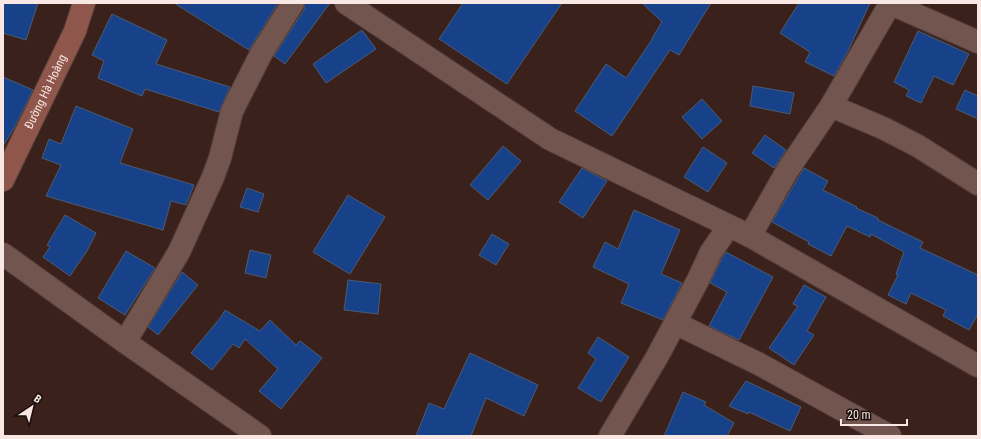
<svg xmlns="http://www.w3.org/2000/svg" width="981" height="439" viewBox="0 0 981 439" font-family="'Roboto Condensed',sans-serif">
<rect width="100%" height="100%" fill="#3a211c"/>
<g fill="#174188" stroke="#4d5b72">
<polygon points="3,3 38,3 26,40 3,33"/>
<polygon points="174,3 278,3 249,50"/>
<polygon points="305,3 330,3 285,64 274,56 304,10"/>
<polygon points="463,3 562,3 507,84 439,39"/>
<polygon points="642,3 711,3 679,55 670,50 612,136 575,111 606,64 626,78 653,38 652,38 662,22"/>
<polygon points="799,3 870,3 848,51 834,76 805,62 810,52 780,33"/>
<polygon points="112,14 167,40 156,64 230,87 219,112 145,89 142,96 98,78 104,61 92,55"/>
<polygon points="362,30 376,49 326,83 313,64"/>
<polygon points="918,31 969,54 953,85 934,76 921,103 906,96 909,90 894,82"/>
<polygon points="3,77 33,90 13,130 3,146"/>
<polygon points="753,86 794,93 790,114 750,106"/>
<polygon points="965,90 978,96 978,119 956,109"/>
<polygon points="702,99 722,121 702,139 682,117"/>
<polygon points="76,106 133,129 120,163 194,185 186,205 171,201 163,230 46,196 61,165 42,158 49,139 61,144"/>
<polygon points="765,135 786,150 774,168 752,153"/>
<polygon points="503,146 521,161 488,200 470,185"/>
<polygon points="703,147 727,163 708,192 684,177"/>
<polygon points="582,168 607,181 583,218 559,202"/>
<polygon points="804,168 828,181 823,190 857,207 856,208 878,218 878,220 923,242 920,248 978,275 978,314 969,330 943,316 946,310 911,293 906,304 888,295 898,275 896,274 904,252 871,234 870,237 847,226 831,256 808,244 809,242 772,222"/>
<polygon points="247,188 264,194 258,212 240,207"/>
<polygon points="348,195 385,217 350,274 313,252"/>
<polygon points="634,210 680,230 661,274 682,283 663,320 621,303 629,284 593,267 605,242 618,249"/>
<polygon points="65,215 96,233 87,251 70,276 43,257 50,247 47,245"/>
<polygon points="492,234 509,244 496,265 479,255"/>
<polygon points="250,250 271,255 266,278 245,273"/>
<polygon points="126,251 155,268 125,315 98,298"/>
<polygon points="726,252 773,277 739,340 709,326 727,292 710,283 722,258"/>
<polygon points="182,272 198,285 158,335 148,327"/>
<polygon points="348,280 381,284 378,314 344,310"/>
<polygon points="804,285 826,297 807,331 814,335 794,365 769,348 798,306 793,304"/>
<polygon points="225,310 260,331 270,320 296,345 300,341 322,358 281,409 259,391 278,369 245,339 239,348 233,344 212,370 191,353 221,317"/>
<polygon points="598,337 629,357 601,402 578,388 596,359 588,353"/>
<polygon points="470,353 538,385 524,416 486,398 471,436 416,436 429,403 444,409"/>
<polygon points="746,381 801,407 790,431 749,412 748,414 729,406"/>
<polygon points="683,392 706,402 704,405 734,423 727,436 664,436"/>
</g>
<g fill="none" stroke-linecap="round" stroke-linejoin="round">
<g stroke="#543e3b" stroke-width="24">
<g id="street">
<polyline points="346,3 550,139 750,236 787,171 831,106 890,4"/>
<polyline points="889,3 978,42"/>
<polyline points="831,106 883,128 918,146 978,184"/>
<polyline points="750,236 978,366"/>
<polyline points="3,254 125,342 260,436"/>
<polyline points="675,323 759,364 890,436"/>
<polyline points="125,342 179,252 213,177 220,158 232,111 261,54 293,3"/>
<polyline points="610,436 657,357 698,280 711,252 729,226"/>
</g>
</g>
<g stroke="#543e3b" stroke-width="24">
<g id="secondary">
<path id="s1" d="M3,180L75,31L84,3"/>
</g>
</g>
<use href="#street" stroke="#72554f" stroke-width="22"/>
<use href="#secondary" stroke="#8f574c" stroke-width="22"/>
</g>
<g text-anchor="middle" stroke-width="3.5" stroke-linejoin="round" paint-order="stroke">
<g font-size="12" fill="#f8e7e3" stroke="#190e0b">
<text dy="4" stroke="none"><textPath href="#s1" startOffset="98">Đường Hà Hoàng</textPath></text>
</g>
</g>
<rect width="981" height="439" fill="none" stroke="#f8e7e3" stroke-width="8"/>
<g transform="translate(32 407) rotate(35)" stroke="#190e0b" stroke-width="3" paint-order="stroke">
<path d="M0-3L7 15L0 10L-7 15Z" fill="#f8e7e3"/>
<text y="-6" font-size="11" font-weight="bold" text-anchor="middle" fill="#f8e7e3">B</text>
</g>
<path d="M841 419v6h66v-6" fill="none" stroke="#f8e7e3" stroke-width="2"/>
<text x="847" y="419" font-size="12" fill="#f8e7e3" stroke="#190e0b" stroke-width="3" paint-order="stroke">20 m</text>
</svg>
